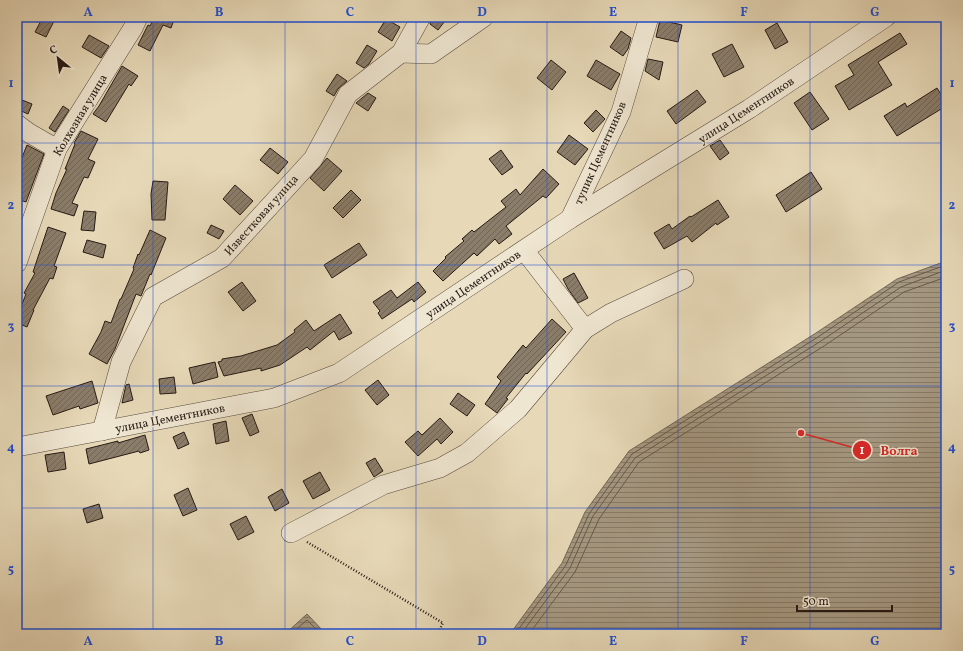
<svg xmlns="http://www.w3.org/2000/svg" width="963" height="651" viewBox="0 0 963 651" font-family="Vollkorn,serif">
<defs>
<pattern id="water-rules" width="6" height="5" patternUnits="userSpaceOnUse"><rect width="6" height="5" fill="#a59881"/><path d="M0 2.5h6" fill="none" stroke="#867b68"/></pattern>
<pattern id="building-hatch" width="6" height="6" patternUnits="userSpaceOnUse"><rect width="6" height="6" fill="#8a7d6a"/><path d="M-1 1l2-2M0 6l6-6M5 7l2-2" fill="none" stroke="#716656"/></pattern>
</defs>
<rect width="100%" height="100%" fill="#e7d9b8"/>
<filter id="stains"><feTurbulence type="fractalNoise" baseFrequency=".005" numOctaves="4"/><feColorMatrix values="0 0 0 0 .2 0 0 0 0 .09 0 0 0 0 .02 0 0 0 .5 -.17"/></filter>
<radialGradient id="worn" r=".72"><stop offset=".6" stop-color="#630" stop-opacity="0"/><stop offset="1" stop-color="#630" stop-opacity=".3"/></radialGradient>
<g fill="url(#water-rules)" stroke="#726656">
<polygon points="946,261 946,634 510,634 562,563 585,512 629,451 816,333 897,279"/>
<polygon points="307,614 326,634 285,634"/>
</g>
<g fill="none" stroke-linecap="round" stroke-linejoin="round">
<g stroke="#66594b" stroke-width="1">
<polyline points="291,634 307,620 321,634"/>
<polyline points="515,634 566,565 589,514 632,454 818,337 899,282 946,265"/>
<polyline points="521,634 570,568 593,516 635,458 821,341 901,287 946,270"/>
<polyline points="529,634 575,572 599,519 639,462 824,346 904,292 946,277"/>
</g>
</g>
<g fill="url(#building-hatch)" stroke="#261a15">
<polygon points="43,17 56,17 46,37 35,32"/>
<polygon points="149,17 175,17 171,28 163,25 150,51 138,45 148,25 150,26 153,20 149,19"/>
<polygon points="432,17 448,17 438,30 430,24"/>
<polygon points="386,19 400,27 392,41 378,32"/>
<polygon points="660,20 682,25 678,42 656,37"/>
<polygon points="777,23 788,42 775,49 765,30"/>
<polygon points="621,31 631,38 628,49 623,56 610,47"/>
<polygon points="900,33 907,44 878,62 892,85 849,110 835,86 854,75 848,65"/>
<polygon points="89,35 109,46 101,58 82,47"/>
<polygon points="732,44 744,67 724,77 712,54"/>
<polygon points="367,45 377,51 369,64 364,68 356,63"/>
<polygon points="648,59 663,62 659,80 645,71"/>
<polygon points="551,60 566,72 552,90 537,78"/>
<polygon points="596,60 620,74 611,90 587,76"/>
<polygon points="122,66 138,76 131,86 129,84 106,122 93,114 99,106"/>
<polygon points="337,74 347,81 338,89 334,96 326,91"/>
<polygon points="937,88 946,102 946,106 897,136 884,116 905,103 907,107"/>
<polygon points="697,90 706,102 676,124 667,111"/>
<polygon points="810,92 829,119 812,130 794,103"/>
<polygon points="368,93 376,98 368,111 356,103"/>
<polygon points="17,98 32,104 28,114 17,109"/>
<polygon points="63,106 69,110 55,132 49,128"/>
<polygon points="596,110 605,119 593,132 584,123"/>
<polygon points="81,131 98,139 88,159 95,162 88,178 84,177 72,203 78,205 74,216 51,209 56,193 67,169 65,169 75,144 74,143"/>
<polygon points="569,135 588,149 575,165 557,152"/>
<polygon points="720,140 729,153 720,160 710,146"/>
<polygon points="27,145 44,154 26,202 17,199 17,170"/>
<polygon points="270,148 288,162 278,174 260,160"/>
<polygon points="501,150 513,167 502,175 489,159"/>
<polygon points="327,158 342,171 324,191 310,178"/>
<polygon points="543,169 559,184 546,198 543,196 506,226 512,234 499,244 495,239 477,256 474,253 443,281 433,271 446,258 445,257 464,241 462,239 472,230 474,232 506,207 501,201 516,189 520,195"/>
<polygon points="811,172 822,189 786,212 776,195"/>
<polygon points="153,181 168,182 165,220 152,220 151,194"/>
<polygon points="235,185 253,201 240,215 223,199"/>
<polygon points="351,190 361,200 343,218 333,208"/>
<polygon points="718,200 729,217 717,225 716,223 692,242 687,236 664,249 654,233 669,224 672,229 690,216 691,217"/>
<polygon points="84,211 96,212 94,231 81,230"/>
<polygon points="211,225 224,231 219,239 207,233"/>
<polygon points="48,227 66,233 54,266 57,267 53,279 50,278 33,310 34,310 27,327 17,323 17,317 26,294 24,293 35,273 33,272"/>
<polygon points="150,230 166,238 151,275 150,274 141,296 136,294 115,349 107,364 89,354 101,332 105,321 111,323 120,299 121,299 134,269 133,268 138,254 139,255"/>
<polygon points="87,240 106,245 103,258 83,252"/>
<polygon points="359,243 367,255 332,278 324,265"/>
<polygon points="574,273 588,298 578,303 568,289 563,279"/>
<polygon points="242,282 256,301 243,311 228,292"/>
<polygon points="418,282 426,292 414,302 412,299 382,319 378,313 380,311 373,302 391,290 397,298"/>
<polygon points="340,314 352,333 339,340 334,331 310,350 307,347 280,365 261,371 261,368 224,376 218,362 222,361 222,359 241,356 277,345 295,332 294,330 306,320 314,331"/>
<polygon points="552,319 566,332 527,374 526,373 506,398 508,399 497,413 485,404 501,381 497,377 523,345 526,348"/>
<polygon points="215,362 218,377 193,384 189,368"/>
<polygon points="174,377 176,393 160,394 159,379"/>
<polygon points="378,380 389,395 377,405 365,390"/>
<polygon points="92,381 98,403 80,409 79,406 53,415 46,396"/>
<polygon points="129,384 133,400 122,403 126,385"/>
<polygon points="458,393 475,405 467,416 450,404"/>
<polygon points="252,414 259,432 250,436 242,418"/>
<polygon points="440,418 453,432 441,444 437,439 418,456 405,442 418,431 422,435"/>
<polygon points="226,421 229,441 216,444 213,424"/>
<polygon points="184,432 189,444 178,449 173,437"/>
<polygon points="145,435 149,450 140,453 139,451 89,464 86,449 118,441 118,443"/>
<polygon points="64,452 66,469 48,472 45,455"/>
<polygon points="375,458 383,471 374,477 366,463"/>
<polygon points="320,472 330,490 313,499 303,481"/>
<polygon points="188,488 197,510 183,516 174,495"/>
<polygon points="282,489 289,503 275,511 268,497"/>
<polygon points="99,504 103,518 87,523 83,509"/>
<polygon points="246,516 254,532 238,540 230,524"/>
</g>
<g fill="none" stroke-linecap="round" stroke-linejoin="round">
<g stroke="#564a3e" stroke-width="20">
<g id="minor">
<polyline points="401,53 431,54 484,17"/>
<polyline points="17,124 29,133 57,149"/>
<polyline points="570,219 621,112 649,17"/>
<polyline points="17,263 57,149 133,28 138,17"/>
<polyline points="585,329 611,313 684,279"/>
<polyline points="102,431 121,362 153,297 222,258 313,159 348,94 401,53 421,17"/>
<polyline points="17,447 274,398 339,373 570,219 749,109 886,17"/>
<polyline points="291,533 383,485 440,468 467,453 518,409 585,329 524,250"/>
</g>
</g>
<polyline stroke="#261a15" stroke-width="2.5" stroke-dasharray="1 2" stroke-linecap="butt" points="307,542 443,623 437,634"/>
<use href="#minor" stroke="#efe6d1" stroke-width="19"/>
</g>
<path fill="none" stroke="#1d4ed8" stroke-width="1" stroke-opacity="0.55" d="M153,17V634M285,17V634M416,17V634M547,17V634M678,17V634M810,17V634M17,143H946M17,265H946M17,386H946M17,508H946"/>
<g text-anchor="middle" stroke-width="3" stroke-linejoin="round" paint-order="stroke">
<g font-size="12" fill="#261a15" stroke="#efe6d1">
<text transform="translate(746 110) rotate(-33)" y="4">улица Цементников</text>
<text transform="translate(80 115) rotate(-59)" y="4">Колхозная улица</text>
<text transform="translate(600 153) rotate(-66)" y="4">тупик Цементников</text>
<text transform="translate(261 215) rotate(-48)" y="4">Известковая улица</text>
<text transform="translate(473 284) rotate(-34)" y="4">улица Цементников</text>
<text transform="translate(170 418) rotate(-11)" y="4">улица Цементников</text>
</g>
</g>
<path fill="none" stroke="#d62828" stroke-width="1.5" d="M801 433L862 450"/>
<g fill="#d62828" stroke="#efe6d1" stroke-width="1.5">
<circle cx="801" cy="433" r="4"/>
<circle cx="862" cy="450" r="10"/>
</g>
<g font-size="12" text-anchor="middle" font-weight="bold" fill="#fff">
<text x="862" y="454">1</text>
</g>
<g font-size="13" text-anchor="middle" font-weight="bold" fill="#d62828" stroke="#efe6d1" stroke-width="3" stroke-linejoin="round" paint-order="stroke">
<text x="899" y="455">Волга</text>
</g>
<rect width="963" height="651" fill="none" stroke="#e7d9b8" stroke-width="44"/>
<g transform="translate(58 58) rotate(331)" stroke="#efe6d1" stroke-width="3" paint-order="stroke">
<path d="M0-3L7 15L0 10L-7 15Z" fill="#261a15"/>
<text y="-6" font-size="11" font-weight="bold" text-anchor="middle" fill="#261a15">С</text>
</g>
<path d="M797 605v6h95v-6" fill="none" stroke="#261a15" stroke-width="2"/>
<text x="803" y="605" font-size="12" fill="#261a15" stroke="#efe6d1" stroke-width="3" paint-order="stroke">50 m</text>
<rect x="22" y="22" width="919" height="607" fill="none" stroke="#1d4ed8" stroke-width="1.5"/>
<g font-size="13" text-anchor="middle" font-weight="bold" fill="#1d4ed8">
<text x="88" y="16">A</text>
<text x="219" y="16">B</text>
<text x="350" y="16">C</text>
<text x="482" y="16">D</text>
<text x="613" y="16">E</text>
<text x="744" y="16">F</text>
<text x="875" y="16">G</text>
<text x="11" y="87">1</text>
<text x="952" y="87">1</text>
<text x="11" y="209">2</text>
<text x="952" y="209">2</text>
<text x="11" y="330">3</text>
<text x="952" y="330">3</text>
<text x="11" y="451">4</text>
<text x="952" y="451">4</text>
<text x="11" y="573">5</text>
<text x="952" y="573">5</text>
<text x="88" y="645">A</text>
<text x="219" y="645">B</text>
<text x="350" y="645">C</text>
<text x="482" y="645">D</text>
<text x="613" y="645">E</text>
<text x="744" y="645">F</text>
<text x="875" y="645">G</text>
</g>
<rect width="100%" height="100%" filter="url(#stains)"/>
<rect width="100%" height="100%" fill="url(#worn)"/>
</svg>
